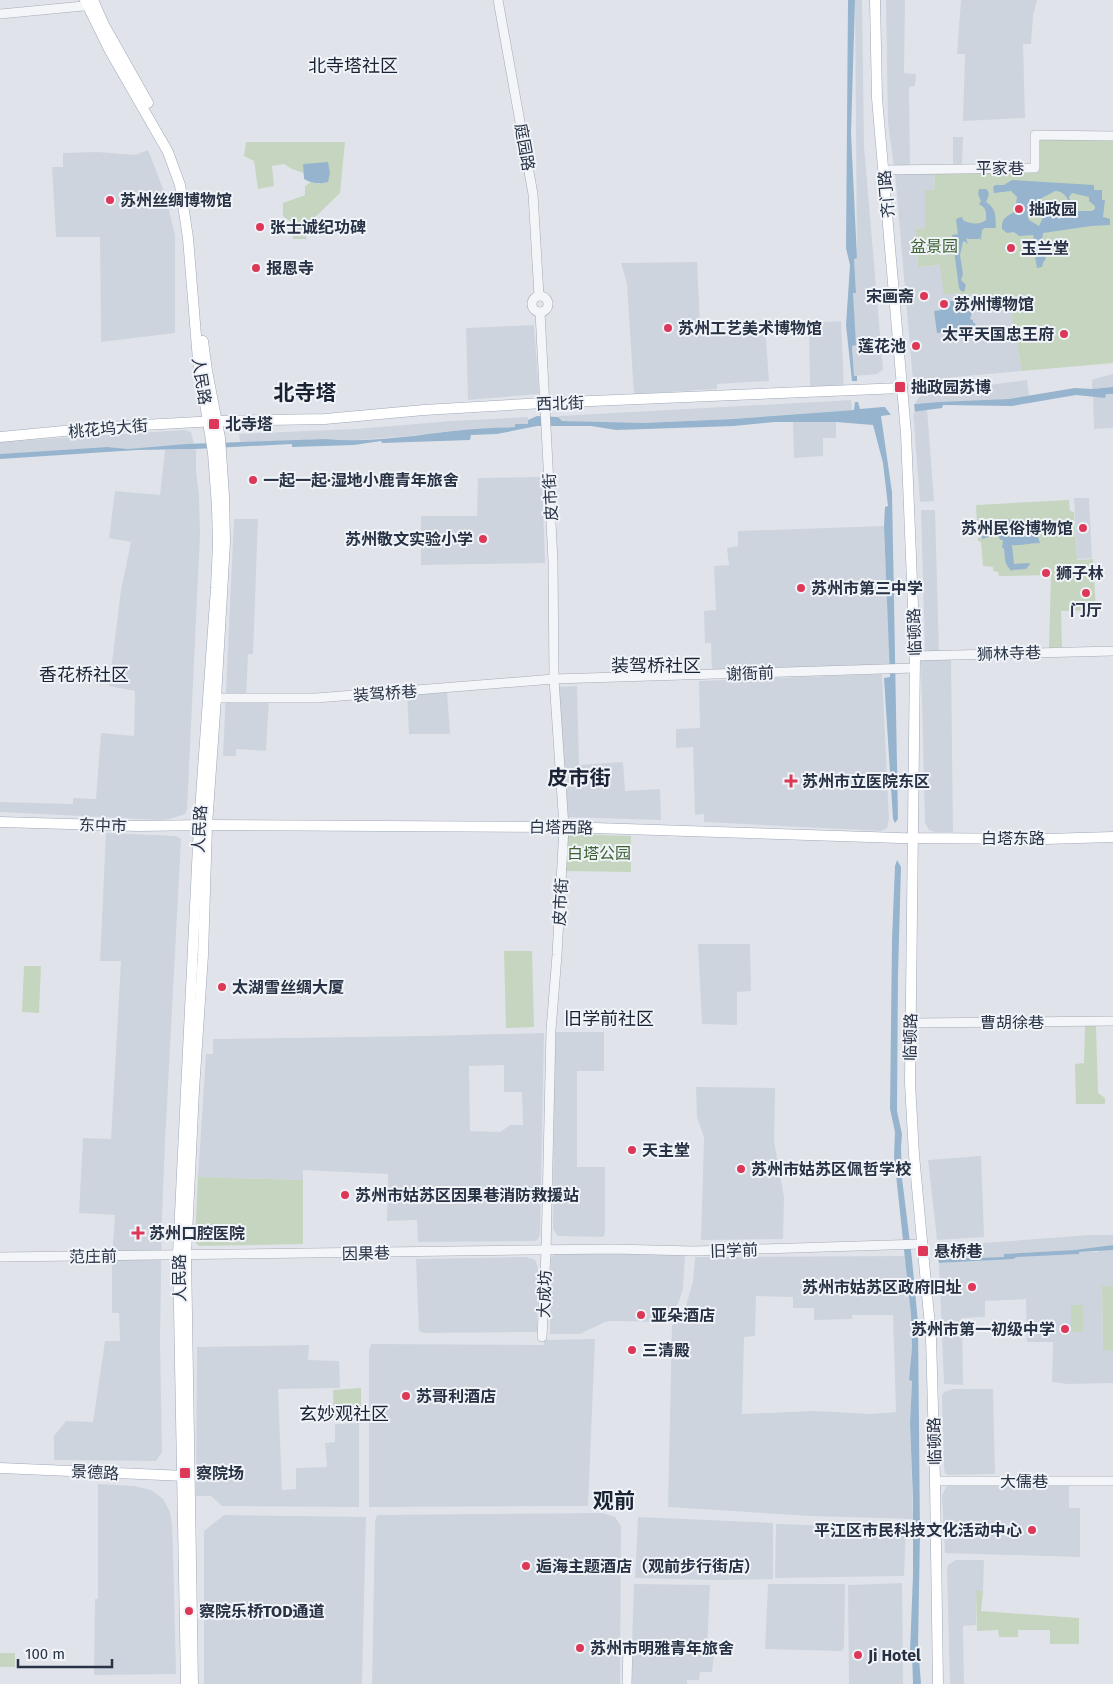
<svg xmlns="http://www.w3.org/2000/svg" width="1113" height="1684" viewBox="0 0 1113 1684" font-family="'Fira Sans','Noto Sans SC',sans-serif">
<rect width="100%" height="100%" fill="#e0e4ea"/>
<g fill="#ced4dd" fill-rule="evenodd">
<polygon points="855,0 862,0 864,146 883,370 877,374 854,376 852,346 855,345 853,293 856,292 854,258 857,258"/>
<polygon points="886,0 905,0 904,73 916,74 915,86 909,87 910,166 894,167 888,123"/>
<polygon points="961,0 1037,0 1033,16 1031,44 1023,44 1025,118 963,121 965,54 957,54"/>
<polygon points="953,137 963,137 962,165 953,165"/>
<polygon points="148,150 165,194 175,235 175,333 101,342 100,237 56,237 52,167 63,167 63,153 98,152 135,155"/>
<polygon points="935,171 934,190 925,190 925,228 915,229 918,267 941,265 958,296 979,293 982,306 1009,301 1022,371 913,381 895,173"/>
<polygon points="697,262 700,324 706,324 707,331 748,330 756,331 762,334 766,339 769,381 717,384 717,389 634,394 627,284 621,263"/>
<polygon points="841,321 844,388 810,388 809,323"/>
<polygon points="534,325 539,394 468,400 466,328"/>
<polygon points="1113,374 1113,387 1092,389 1092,380 1094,379"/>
<polygon points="1027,380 1029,396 1009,399 914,405 919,397 925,393"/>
<polygon points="1106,394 1113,394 1113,428 1094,429 1093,396 1105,398"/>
<polygon points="851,400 852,410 733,419 643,423 601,423 562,421 558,417 559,416"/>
<polygon points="927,409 934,501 920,502 913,411"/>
<polygon points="528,417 528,424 515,424 515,427 469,429 410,436 344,441 326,439 240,443 239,434 355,429 452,421"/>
<polygon points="793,422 836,422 836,438 823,438 823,456 794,458"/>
<polygon points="184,430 191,432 194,444 128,449 107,447 0,454 0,442"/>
<polygon points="195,449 196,451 196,470 199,497 200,535 187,810 185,814 170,819 160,820 0,812 0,802 73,804 73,798 96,799 101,733 134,736 135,691 109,686 121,590 131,542 109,538 115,491 160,495 165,450"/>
<polygon points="542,477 545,563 421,565 421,516 477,516 478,478"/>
<polygon points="1074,498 1089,498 1092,558 1077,559"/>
<polygon points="921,510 935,510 939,652 925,653"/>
<polygon points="234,519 258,519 253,654 248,654 246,699 269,699 266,751 236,749 236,756 223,756"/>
<polygon points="884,526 890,666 712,673 711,643 705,643 704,611 716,610 714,566 729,565 727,548 738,546 738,531"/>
<polygon points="951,657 953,832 935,832 929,830 925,823 921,659"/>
<polygon points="882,674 889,819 887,828 882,831 704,822 704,814 695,815 693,747 676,748 676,729 700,728 699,681"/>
<polygon points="577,686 579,765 623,762 625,791 660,789 661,820 566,817 558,687"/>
<polygon points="447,691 450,734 409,734 407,694"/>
<polygon points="106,833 176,836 181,839 165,1142 162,1216 160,1341 162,1452 156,1461 54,1460 54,1436 66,1421 93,1422 105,1341 120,1341 119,1313 112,1313 112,1259 115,1215 79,1213 83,1138 111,1139 121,961 100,961"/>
<polygon points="698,944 750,944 751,991 737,992 737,1025 702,1024"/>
<polygon points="554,1032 604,1032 604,1071 577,1071 577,1167 605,1167 605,1233 603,1237 558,1236 553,1229"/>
<path d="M544,1033L540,1235L538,1239L535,1241L418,1242L417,1220L387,1221L388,1174L303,1170V1180L198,1177L206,1054H213V1039L426,1036ZM504,1065V1092H522L523,1125H510L500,1132L470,1131L469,1066Z"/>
<polygon points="696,1087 775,1088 774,1141 784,1197 783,1239 701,1240 704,1137 697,1117"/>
<polygon points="981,1156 984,1237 937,1240 928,1160"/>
<polygon points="1090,1235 1113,1235 1113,1245 1074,1250 1005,1254 1004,1257 938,1259 937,1247 944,1246"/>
<polygon points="1099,1250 1113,1250 1113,1286 1102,1287 1103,1350 1113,1350 1113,1383 1068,1384 1052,1382 1053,1342 1027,1342 1026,1299 985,1301 985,1317 962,1318 963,1385 944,1384 939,1263 979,1261 1024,1256 1078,1254 1079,1252 1098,1252"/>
<polygon points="564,1253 685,1255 683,1288 679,1301 668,1322 611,1321 605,1322 580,1334 550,1334 551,1258 554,1254"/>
<path d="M905,1256L911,1315L912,1347L909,1380L912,1381L910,1423L913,1519L810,1516L668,1507L672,1325L674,1324L686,1306L693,1281L695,1257ZM756,1296L793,1297V1308H814V1320L852,1319V1315H893L896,1412L871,1414L815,1411L742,1414L744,1337L755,1336Z"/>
<polygon points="526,1257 535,1260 538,1267 537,1332 423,1333 419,1331 416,1259"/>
<polygon points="595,1339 588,1506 369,1507 369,1351 371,1344 544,1345 544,1340"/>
<polygon points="309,1345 308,1360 339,1361 340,1388 278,1389 282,1490 296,1489 296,1468 327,1467 325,1443 335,1442 335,1424 359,1423 359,1507 222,1506 211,1496 196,1496 197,1347"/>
<polygon points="953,1389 993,1389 995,1474 948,1475 945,1473 944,1468 942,1396 944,1392"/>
<polygon points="98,1484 134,1486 151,1490 163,1499 170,1512 172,1525 173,1550 176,1674 94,1675 95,1599 98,1599"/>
<polygon points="949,1485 1069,1486 1069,1508 1080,1508 1080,1557 945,1553 942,1496 946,1487"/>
<polygon points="603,1513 615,1517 621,1526 620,1684 372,1684 375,1521 377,1515"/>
<polygon points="224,1515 366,1517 362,1684 204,1684 204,1531"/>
<polygon points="638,1517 773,1523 773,1579 717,1580 635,1578"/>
<polygon points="776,1524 906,1528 904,1576 775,1578"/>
<polygon points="956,1560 984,1560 983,1591 976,1591 976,1625 963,1626 964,1684 950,1684 947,1569 948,1565"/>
<polygon points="902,1583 903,1684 849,1684 848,1585"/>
<polygon points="634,1584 710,1585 707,1647 632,1645"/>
<polygon points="768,1584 845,1584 844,1648 842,1651 765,1649"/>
<polygon points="633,1649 714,1653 712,1672 700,1672 699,1680 687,1680 687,1684 632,1684"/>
</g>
<g fill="#c6d5c0">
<polygon points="1037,138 1113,140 1113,363 1022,371 1009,302 981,306 979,293 958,296 957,293 944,295 940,265 918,267 915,229 925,228 925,190 934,190 935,171 1037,172"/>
<polygon points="246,142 345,142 340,193 307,225 306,239 293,239 291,222 283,216 283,203 305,195 305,186 311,182 320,184 303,164 304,173 292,169 284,164 272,166 274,186 258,189 254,161 244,156"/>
<polygon points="1069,500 1070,511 1074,512 1077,560 1093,559 1096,610 1061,611 1062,647 1049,648 1051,575 999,576 998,572 993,571 993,567 983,566 981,542 978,541 976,505"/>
<polygon points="571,834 631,836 631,872 566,871 567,835"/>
<polygon points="504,951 532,951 534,1027 506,1028"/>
<polygon points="24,966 41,966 39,1013 22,1012"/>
<polygon points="1085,1026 1096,1026 1098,1093 1105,1098 1105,1104 1076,1104 1075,1064 1084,1063"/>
<polygon points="198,1177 303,1180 303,1244 199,1246 195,1242"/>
<polygon points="1102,1286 1113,1286 1113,1350 1103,1350"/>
<rect x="1071" y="1305" width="12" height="27"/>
<polygon points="361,1388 361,1420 334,1421 333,1390"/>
<polygon points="976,1591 983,1591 981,1611 1079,1618 1079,1644 1050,1644 1050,1630 1018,1630 1018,1637 999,1637 998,1630 977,1631"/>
<rect x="0" y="1653" width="15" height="14"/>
</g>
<g fill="#97b4ce" fill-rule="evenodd">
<polygon points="848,0 855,0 851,133 857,258 854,259 856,293 853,293 856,345 852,346 854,376 857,376 857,381 852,381 846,325 850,265 846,248"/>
<path d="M328,162L330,173L328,182C319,184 313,184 304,179L303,164Z"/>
<path d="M1012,180L1094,185V190H1102V200H1105L1103,217L1110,219V225L1091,226L1043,233L1042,243L1040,249L1046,258L1043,263L1042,267L1037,268L1035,257L1032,254L1033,250L1032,239H1034L1033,235L1019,236L1014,232L1007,233L1002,229C1001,218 1007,217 1015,211L1017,197L1011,191L994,193L993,187L995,185H1004ZM1055,191C1064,191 1068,198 1070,206L1068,212L1060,216L1045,213L1039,226L1029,220L1028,217L1036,210L1040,199ZM1072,193L1089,197V201L1095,206V209L1092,211H1074L1069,197Z"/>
<path d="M979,189H986C991,193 988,197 986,202C997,209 995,216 996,228H985L982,230L981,240H980L981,237L979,239H968L966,238L968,244L964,241L963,242L960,255L963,274L961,280L966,285L964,292L961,291L959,288L952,235L958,234L956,220L958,218L962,217L963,220C969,224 981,225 986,220C986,211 987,209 979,204L981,201L978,194Z"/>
<polygon points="945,301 977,301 978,308 973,309 970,319 973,320 973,323 975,323 976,328 982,328 982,337 971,338 966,331 958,332 955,339 949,340 948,332 937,333 934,311 941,310 940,302"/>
<path d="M1113,387V394H1106L1105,398L1076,395L1012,406L943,405L942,408L881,416L892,492L898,819L895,823L893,819L884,678L890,677L884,526L885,507L888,506L883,463L873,425L836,422H775L734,426L616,430L591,426H537L497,434L471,435L470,440L382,443L381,441L354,445L292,447V444L195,449L137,450L0,459V454L107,447L128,449L186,444L326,439C368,443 411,436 453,431C474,428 494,428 515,427V424H528V420L537,416L558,417L562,421L643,423L733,419L854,410L855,402H858L860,409L939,402L1009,399L1075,388L1092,389Z"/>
<path d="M1009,519V520H1015V524L1017,531L1024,530V533L1035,532V525H1038L1037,534L1040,543C1031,543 1021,546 1012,545L1014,564L1029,563L1030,564L1026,569L1013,570L1012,571C1004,565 1005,557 1004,549L1002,547L1003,540H1000L998,534L982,539V536L991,535L995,531V528L990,525L993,520Z"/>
<polygon points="897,860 901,867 898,975 897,1111 902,1134 901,1148 902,1178 912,1259 918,1323 920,1533 918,1646 921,1684 913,1684 912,1652 910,1651 913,1575 913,1500 910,1423 912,1381 909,1380 912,1347 911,1315 894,1156 895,1132 890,1109 892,939 895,866"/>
<polygon points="1113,1245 1113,1250 1079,1252 1079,1254 1017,1257 1013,1259 939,1263 938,1259 1004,1257 1004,1254 1074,1250"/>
</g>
<polygon fill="#e0e4ea" points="914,403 915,413 891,415 884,406"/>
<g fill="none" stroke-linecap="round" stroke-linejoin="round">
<g stroke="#a5abb5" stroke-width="10">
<g id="minor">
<polyline points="498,0 533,194 539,296"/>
<polyline points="0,14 94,5"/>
<polyline points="884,170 1035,168 1035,135 1113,136"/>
<circle cx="540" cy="304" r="8"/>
<polyline points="540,312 553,561 554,679 564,827 557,955 551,1030 546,1251 542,1337"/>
<polyline points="915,656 1113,651"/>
<polyline points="216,698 316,698 554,679 915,668"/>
<polyline points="911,1023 1113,1021"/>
<polyline points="0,1257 613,1249 694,1251 922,1244"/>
<polyline points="935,1481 1113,1481"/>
<polyline points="627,1684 628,1646"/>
</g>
</g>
<g stroke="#9ea9b8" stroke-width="11">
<g id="major">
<polyline points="85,0 110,51 168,152 180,185 188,238 198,360 213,453 217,507 218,543 216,588 199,825 178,1255 186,1684"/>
<polyline points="93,0 104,25 148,103"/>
<polyline points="875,0 877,98 906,433 915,656 910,1083 914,1155 931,1337 935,1481 938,1684"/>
<polyline points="0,437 106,427 217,421 325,419 424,410 544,403 902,388"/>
<polyline points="0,822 138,826 207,825 564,827 900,838 1045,839 1113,837"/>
<polyline points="0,1468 186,1476"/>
<polyline points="193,1684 186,1255 194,1090 203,955 207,825 216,698 225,542 224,496 220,438 207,371 203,341"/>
</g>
</g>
<use href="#minor" stroke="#f3f5f8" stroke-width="9"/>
<use href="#major" stroke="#fff" stroke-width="10"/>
</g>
<g fill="#dd3857" stroke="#f0f3f8" stroke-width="2">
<circle cx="110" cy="200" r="5"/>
<circle cx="1019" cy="209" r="5"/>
<circle cx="260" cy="227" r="5"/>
<circle cx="1011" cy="248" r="5"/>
<circle cx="256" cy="268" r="5"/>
<circle cx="924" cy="296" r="5"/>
<circle cx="944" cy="304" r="5"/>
<circle cx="668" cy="328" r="5"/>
<circle cx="1064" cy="334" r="5"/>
<circle cx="916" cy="346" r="5"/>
<rect x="894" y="381" width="12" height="12" rx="2.5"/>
<rect x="208" y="418" width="12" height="12" rx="2.5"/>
<circle cx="253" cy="480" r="5"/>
<circle cx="1083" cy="528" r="5"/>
<circle cx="483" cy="539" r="5"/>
<circle cx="1046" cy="573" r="5"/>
<circle cx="801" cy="588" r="5"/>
<circle cx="1086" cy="593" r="5"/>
<path d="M788.5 773.5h5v5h5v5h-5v5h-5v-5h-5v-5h5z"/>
<circle cx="222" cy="987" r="5"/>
<circle cx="632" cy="1150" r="5"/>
<circle cx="741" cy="1169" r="5"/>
<circle cx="345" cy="1195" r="5"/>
<path d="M135.5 1225.5h5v5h5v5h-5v5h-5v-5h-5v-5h5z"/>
<rect x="917" y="1245" width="12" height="12" rx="2.5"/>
<circle cx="972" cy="1287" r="5"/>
<circle cx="641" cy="1315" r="5"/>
<circle cx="1065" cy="1329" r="5"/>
<circle cx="632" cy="1350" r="5"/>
<circle cx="406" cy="1396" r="5"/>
<rect x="179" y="1467" width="12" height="12" rx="2.5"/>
<circle cx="1032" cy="1530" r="5"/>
<circle cx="526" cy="1566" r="5"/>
<circle cx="189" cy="1611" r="5"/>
<circle cx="580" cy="1648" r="5"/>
<circle cx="858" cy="1655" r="5"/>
</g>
<g text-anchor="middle" stroke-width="4" stroke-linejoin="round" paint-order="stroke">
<g font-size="16" fill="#273244" stroke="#f0f3f8">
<text transform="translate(525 147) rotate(80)" y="6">庭园路</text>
<text x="1000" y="174">平家巷</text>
<text transform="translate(886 194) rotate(-95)" y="6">齐门路</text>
<text transform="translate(202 381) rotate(81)" y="6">人民路</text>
<text transform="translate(560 403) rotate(-2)" y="6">西北街</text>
<text transform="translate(108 428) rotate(-5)" y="6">桃花坞大街</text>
<text transform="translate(550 497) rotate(-93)" y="6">皮市街</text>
<text transform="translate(914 632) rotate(-92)" y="6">临顿路</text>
<text transform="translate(1009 653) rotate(-2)" y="6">狮林寺巷</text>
<text transform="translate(750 673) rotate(-2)" y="6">谢衙前</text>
<text transform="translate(385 693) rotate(-4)" y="6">装驾桥巷</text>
<text transform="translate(103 825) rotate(2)" y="6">东中市</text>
<text transform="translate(561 827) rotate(1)" y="6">白塔西路</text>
<text transform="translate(199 829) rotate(-87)" y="6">人民路</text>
<text x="1013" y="844">白塔东路</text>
<text transform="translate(560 902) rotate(-87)" y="6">皮市街</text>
<text x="1012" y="1028">曹胡徐巷</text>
<text transform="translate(910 1037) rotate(-89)" y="6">临顿路</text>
<text transform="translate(734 1250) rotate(-2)" y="6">旧学前</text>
<text transform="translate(366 1253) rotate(-1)" y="6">因果巷</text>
<text transform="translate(93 1256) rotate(-1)" y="6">范庄前</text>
<text transform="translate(179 1278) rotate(-90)" y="6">人民路</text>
<text transform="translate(544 1294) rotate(-88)" y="6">大成坊</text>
<text transform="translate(934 1441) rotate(-91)" y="6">临顿路</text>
<text transform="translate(95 1472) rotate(3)" y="6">景德路</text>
<text x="1024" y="1487">大儒巷</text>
</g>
<g font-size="16" font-weight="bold" fill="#273244" stroke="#f0f3f8" text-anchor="start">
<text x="120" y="206">苏州丝绸博物馆</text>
<text x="1029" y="215">拙政园</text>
<text x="270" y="233">张士诚纪功碑</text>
<text x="1021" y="254">玉兰堂</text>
<text x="266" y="274">报恩寺</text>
<text x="914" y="302" text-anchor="end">宋画斋</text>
<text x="954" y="310">苏州博物馆</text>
<text x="678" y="334">苏州工艺美术博物馆</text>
<text x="1054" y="340" text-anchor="end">太平天国忠王府</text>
<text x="906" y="352" text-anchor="end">莲花池</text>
<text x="911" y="393">拙政园苏博</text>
<text x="225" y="430">北寺塔</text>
<text x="263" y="486">一起一起·湿地小鹿青年旅舍</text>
<text x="1073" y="534" text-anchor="end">苏州民俗博物馆</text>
<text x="473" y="545" text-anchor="end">苏州敬文实验小学</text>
<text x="1056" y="579">狮子林</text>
<text x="811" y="594">苏州市第三中学</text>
<text x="1086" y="616" text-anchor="middle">门厅</text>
<text x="802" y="787">苏州市立医院东区</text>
<text x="232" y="993">太湖雪丝绸大厦</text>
<text x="642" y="1156">天主堂</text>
<text x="751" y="1175">苏州市姑苏区佩哲学校</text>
<text x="355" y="1201">苏州市姑苏区因果巷消防救援站</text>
<text x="149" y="1239">苏州口腔医院</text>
<text x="934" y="1257">悬桥巷</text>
<text x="962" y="1293" text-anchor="end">苏州市姑苏区政府旧址</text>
<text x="651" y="1321">亚朵酒店</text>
<text x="1055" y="1335" text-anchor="end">苏州市第一初级中学</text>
<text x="642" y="1356">三清殿</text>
<text x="416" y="1402">苏哥利酒店</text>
<text x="196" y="1479">察院场</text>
<text x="1022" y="1536" text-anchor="end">平江区市民科技文化活动中心</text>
<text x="536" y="1572">逅海主题酒店（观前步行街店）</text>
<text x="199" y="1617">察院乐桥TOD通道</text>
<text x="590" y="1654">苏州市明雅青年旅舍</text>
<text x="868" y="1661">Ji Hotel</text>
</g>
<g font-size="16" fill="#3d6132" stroke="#f0f3f8">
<text x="934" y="252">盆景园</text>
<text x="599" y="859">白塔公园</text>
</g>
<g font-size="18" fill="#192334" stroke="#f0f3f8">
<text x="353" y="72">北寺塔社区</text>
<text x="656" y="672">装驾桥社区</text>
<text x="84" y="681">香花桥社区</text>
<text x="609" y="1025">旧学前社区</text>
<text x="344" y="1420">玄妙观社区</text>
</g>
<g font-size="21" font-weight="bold" fill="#192334" stroke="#f0f3f8">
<text x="305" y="400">北寺塔</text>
<text x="579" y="785">皮市街</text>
<text x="614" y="1508">观前</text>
</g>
</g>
<path d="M18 1659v8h94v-8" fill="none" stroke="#273244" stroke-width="2.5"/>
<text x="25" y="1659" font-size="15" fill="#273244" stroke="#f0f3f8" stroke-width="4" paint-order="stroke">100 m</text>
</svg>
